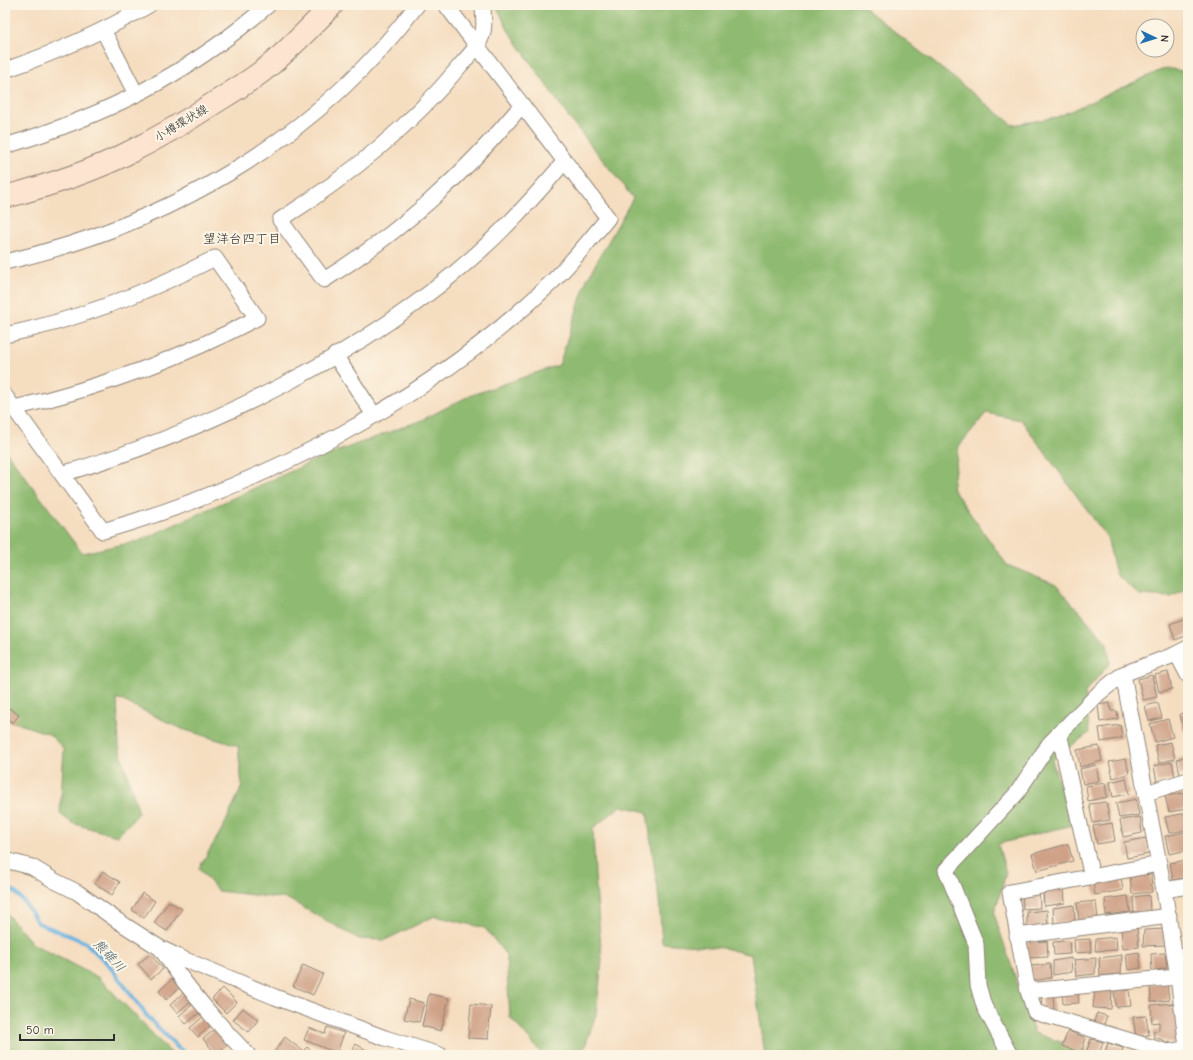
<svg xmlns="http://www.w3.org/2000/svg" width="1193" height="1060" viewBox="0 0 1193 1060" font-family="'Comic Neue','Klee One',sans-serif">
<rect width="100%" height="100%" fill="#fcf5e5"/>
<filter id="ink" filterUnits="userSpaceOnUse"><feTurbulence type="fractalNoise" baseFrequency=".025" numOctaves="2"/><feDisplacementMap in="SourceGraphic" scale="8" xChannelSelector="R" yChannelSelector="G"/><feConvolveMatrix kernelMatrix="1 2 1 2 8 2 1 2 1" color-interpolation-filters="sRGB"/></filter>
<filter id="wash" filterUnits="userSpaceOnUse"><feTurbulence type="fractalNoise" baseFrequency=".012" numOctaves="4" result="noise"/><feDisplacementMap in="SourceGraphic" scale="16" xChannelSelector="R" yChannelSelector="G"/><feGaussianBlur stdDeviation="0.9" result="paint"/><feColorMatrix in="noise" values="0 0 0 0 0 0 0 0 0 0 0 0 0 0 0 0 0 1.4 0 .05"/><feComposite in="paint" operator="in"/></filter>
<g filter="url(#wash)">
<rect width="100%" height="100%" fill="#f5ddc0"/>
<g fill="#8fba71" stroke="#5d724e">
<polygon points="496,5 861,5 1013,125 1057,117 1166,68 1188,72 1188,587 1171,597 1139,595 1116,574 1107,537 1021,420 986,413 959,446 952,488 1007,565 1056,585 1107,643 1110,663 1085,692 1089,733 1052,760 1072,825 998,844 1006,873 994,914 1034,1033 1099,1055 765,1055 751,955 724,948 662,943 659,900 647,812 621,806 593,828 595,876 602,960 596,1014 582,1055 543,1055 510,1017 506,955 485,928 435,916 385,940 359,939 288,899 218,891 199,868 225,824 242,786 238,746 182,729 117,698 119,747 139,813 117,836 72,823 60,814 64,749 49,734 14,722 5,721 5,450 82,553 139,541 322,457 422,420 469,396 559,365 587,279 633,198 570,119 508,30"/>
<polygon points="5,912 33,944 99,978 173,1055 5,1055"/>
</g>
<g fill="none" stroke-linecap="round" stroke-linejoin="round">
<polyline stroke="#67b2e0" stroke-width="4" points="5,887 14,891 24,902 38,923 85,942 109,965 147,1016 176,1046 187,1055"/>
</g>
<g id="blocks">
<g fill="#cfa187">
<polygon points="1188,617 1188,635 1175,640 1170,624"/>
<polygon points="1168,672 1172,689 1159,692 1155,675"/>
<polygon points="1152,675 1157,697 1143,700 1138,679"/>
<polygon points="1110,703 1111,711 1117,711 1118,719 1100,722 1098,705"/>
<polygon points="1158,703 1162,718 1149,721 1145,706"/>
<polygon points="9,708 19,715 13,723 5,717 5,713"/>
<polygon points="1188,712 1188,731 1184,732 1180,714"/>
<polygon points="1168,719 1173,737 1155,742 1150,724"/>
<polygon points="1120,725 1122,738 1101,742 1099,728"/>
<polygon points="1171,742 1175,759 1159,763 1155,745"/>
<polygon points="1099,746 1102,761 1080,767 1077,750"/>
<polygon points="1188,756 1188,773 1180,775 1177,759"/>
<polygon points="1126,759 1129,774 1113,778 1109,762"/>
<polygon points="1172,762 1175,778 1157,782 1154,766"/>
<polygon points="1096,765 1099,781 1083,784 1080,769"/>
<polygon points="1126,778 1129,794 1113,797 1110,782"/>
<polygon points="1105,783 1107,797 1088,801 1086,786"/>
<polygon points="1183,793 1186,809 1169,812 1165,796"/>
<polygon points="1136,799 1139,815 1119,818 1116,803"/>
<polygon points="1106,802 1110,820 1093,823 1089,804"/>
<polygon points="1187,813 1188,830 1169,833 1165,817"/>
<polygon points="1140,817 1142,833 1123,837 1120,820"/>
<polygon points="1112,823 1115,841 1097,844 1093,826"/>
<polygon points="1187,832 1188,850 1169,854 1165,836"/>
<polygon points="1146,838 1149,854 1127,858 1124,842"/>
<polygon points="1068,844 1073,861 1037,871 1032,854"/>
<polygon points="1187,860 1188,877 1173,880 1170,863"/>
<polygon points="103,871 120,882 112,895 95,884"/>
<polygon points="1151,874 1152,892 1132,894 1130,876"/>
<polygon points="1121,877 1123,890 1095,895 1093,882"/>
<polygon points="1064,887 1065,903 1044,906 1043,891"/>
<polygon points="1039,892 1040,908 1023,909 1022,893"/>
<polygon points="142,893 155,901 144,918 132,910"/>
<polygon points="1149,895 1150,911 1134,912 1133,897"/>
<polygon points="1128,896 1130,912 1106,915 1105,899"/>
<polygon points="169,901 182,909 167,931 154,923"/>
<polygon points="1096,901 1098,919 1079,921 1077,903"/>
<polygon points="1074,905 1075,921 1054,924 1053,908"/>
<polygon points="1047,910 1048,926 1027,928 1027,912"/>
<polygon points="1137,928 1139,947 1123,949 1121,929"/>
<polygon points="1165,929 1166,945 1143,946 1144,930"/>
<polygon points="1188,930 1188,946 1184,946 1183,931"/>
<polygon points="1116,937 1117,950 1095,951 1096,939"/>
<polygon points="1090,939 1091,952 1075,953 1074,940"/>
<polygon points="1047,941 1048,957 1029,958 1027,942"/>
<polygon points="1069,941 1070,954 1054,955 1053,942"/>
<polygon points="1188,949 1188,965 1183,966 1182,950"/>
<polygon points="1139,952 1141,968 1128,970 1126,954"/>
<polygon points="1165,953 1167,968 1152,971 1151,954"/>
<polygon points="150,954 163,969 151,979 138,964"/>
<polygon points="1122,955 1121,974 1100,976 1099,958"/>
<polygon points="1071,958 1072,972 1053,975 1053,961"/>
<polygon points="1096,958 1095,974 1076,976 1074,960"/>
<polygon points="1050,964 1051,978 1033,981 1031,966"/>
<polygon points="303,965 323,974 313,995 293,986"/>
<polygon points="173,978 181,986 166,1000 159,991"/>
<polygon points="1167,983 1169,1000 1151,1002 1150,985"/>
<polygon points="223,988 237,1002 226,1013 212,999"/>
<polygon points="1095,989 1112,990 1111,1009 1093,1008"/>
<polygon points="1078,990 1079,1003 1063,1004 1062,991"/>
<polygon points="1129,990 1131,1006 1116,1007 1114,991"/>
<polygon points="185,991 192,1000 177,1013 170,1005"/>
<polygon points="429,994 449,998 441,1031 422,1026"/>
<polygon points="1041,995 1053,995 1054,1011 1042,1008"/>
<polygon points="409,999 424,1003 419,1022 404,1019"/>
<polygon points="194,1003 201,1011 186,1024 179,1016"/>
<polygon points="1175,1003 1180,1042 1173,1044 1154,1037 1153,1031 1159,1030 1159,1022 1152,1023 1151,1005"/>
<polygon points="471,1004 491,1006 488,1039 468,1038"/>
<polygon points="243,1008 258,1020 249,1032 233,1020"/>
<polygon points="1097,1013 1107,1016 1103,1027 1093,1024"/>
<polygon points="205,1015 212,1024 198,1037 190,1028"/>
<polygon points="1146,1016 1149,1035 1136,1037 1133,1017"/>
<polygon points="327,1027 344,1033 337,1053 304,1040 309,1028 325,1034"/>
<polygon points="215,1029 228,1044 216,1054 203,1039"/>
<polygon points="1068,1031 1086,1038 1081,1053 1062,1046"/>
<polygon points="285,1037 303,1051 307,1047 315,1054 314,1055 272,1055"/>
<polygon points="1091,1039 1103,1042 1099,1055 1086,1053"/>
<polygon points="1108,1043 1123,1048 1121,1055 1104,1055"/>
<polygon points="356,1044 373,1054 373,1055 350,1055"/>
</g>
</g>
</g>
<g filter="url(#ink)">
<use href="#blocks" fill-opacity="0" stroke="#908476" stroke-width="1"/>
<g fill="none" stroke-linecap="round" stroke-linejoin="round">
<g stroke="#908476" stroke-width="17">
<g id="street">
<path d="M483,5C483,13 485,25 483,32C480,46 467,57 459,67C409,128 346,178 280,220L324,280C402,231 463,176 522,105"/>
<polyline points="103,30 136,94"/>
<path d="M5,70C55,53 103,32 149,5"/>
<path d="M5,146C105,116 189,74 268,5"/>
<path d="M5,262C167,225 317,139 417,5"/>
<path d="M5,335C78,320 148,292 215,258L257,318C180,359 99,388 14,408"/>
<polyline points="335,355 374,415"/>
<path d="M5,396L103,531C268,483 428,401 552,282C572,262 590,240 608,218L446,5"/>
<path d="M62,474C208,431 366,354 480,251C511,223 538,193 565,161"/>
<polyline points="1177,654 1188,675"/>
<polyline points="1123,674 1164,890 1178,977 1188,1055"/>
<polyline points="1059,733 1092,877"/>
<polyline points="1146,793 1188,780"/>
<polyline points="5,860 32,867 55,881 77,892 118,921 160,948 183,959 275,997 385,1038 440,1055"/>
<polyline points="1159,864 1010,892 1028,991 1035,1012 1167,1052 1188,1048"/>
<polyline points="1164,890 1188,886"/>
<polyline points="1017,936 1169,916"/>
<path d="M161,949C186,987 216,1022 248,1055"/>
<polyline points="1028,991 1187,976"/>
<polyline points="1010,1055 984,1006 978,985 976,944 946,870 1017,793 1049,744 1099,693 1123,674 1174,655 1188,648"/>
</g>
</g>
<g stroke="#908476" stroke-width="24">
<path id="secondary" d="M5,197C47,186 91,172 130,152C158,138 185,122 211,105C230,93 251,81 269,66C291,48 312,26 332,5"/>
</g>
<use href="#street" stroke="#fff" stroke-width="15"/>
<use href="#secondary" stroke="#fde4d0" stroke-width="22"/>
</g>
</g>
<g text-anchor="middle" stroke-width="4" stroke-linejoin="round" paint-order="stroke">
<g font-size="12" fill="#2b2b2b" stroke="#fcf5e5">
<text transform="translate(181 123) rotate(-31)" y="4">小樽環状線</text>
</g>
<g font-size="13" fill="#2b2b2b" stroke="#fcf5e5">
<text x="242" y="243">望洋台四丁目</text>
</g>
<g font-size="13" font-style="italic" fill="#405a6a" stroke="#fcf5e5">
<text transform="translate(110 955) rotate(47)" y="5">熊碓川</text>
</g>
</g>
<rect width="1193" height="1060" fill="none" stroke="#fcf5e5" stroke-width="20"/>
<g transform="translate(1155 38) rotate(94)"><circle r="19" fill="#fcf5e5" stroke="#a8a49b"/>
<path d="M0-3L7 15L0 10L-7 15Z" fill="#1f6fb2"/>
<text y="-6" font-size="11" font-weight="bold" text-anchor="middle" fill="#2b2b2b">N</text>
</g>
<path d="M20 1034v6h94v-6" fill="none" stroke="#2b2b2b" stroke-width="2"/>
<text x="26" y="1034" font-size="12" fill="#2b2b2b" stroke="#fcf5e5" stroke-width="3" paint-order="stroke">50 m</text>
</svg>
